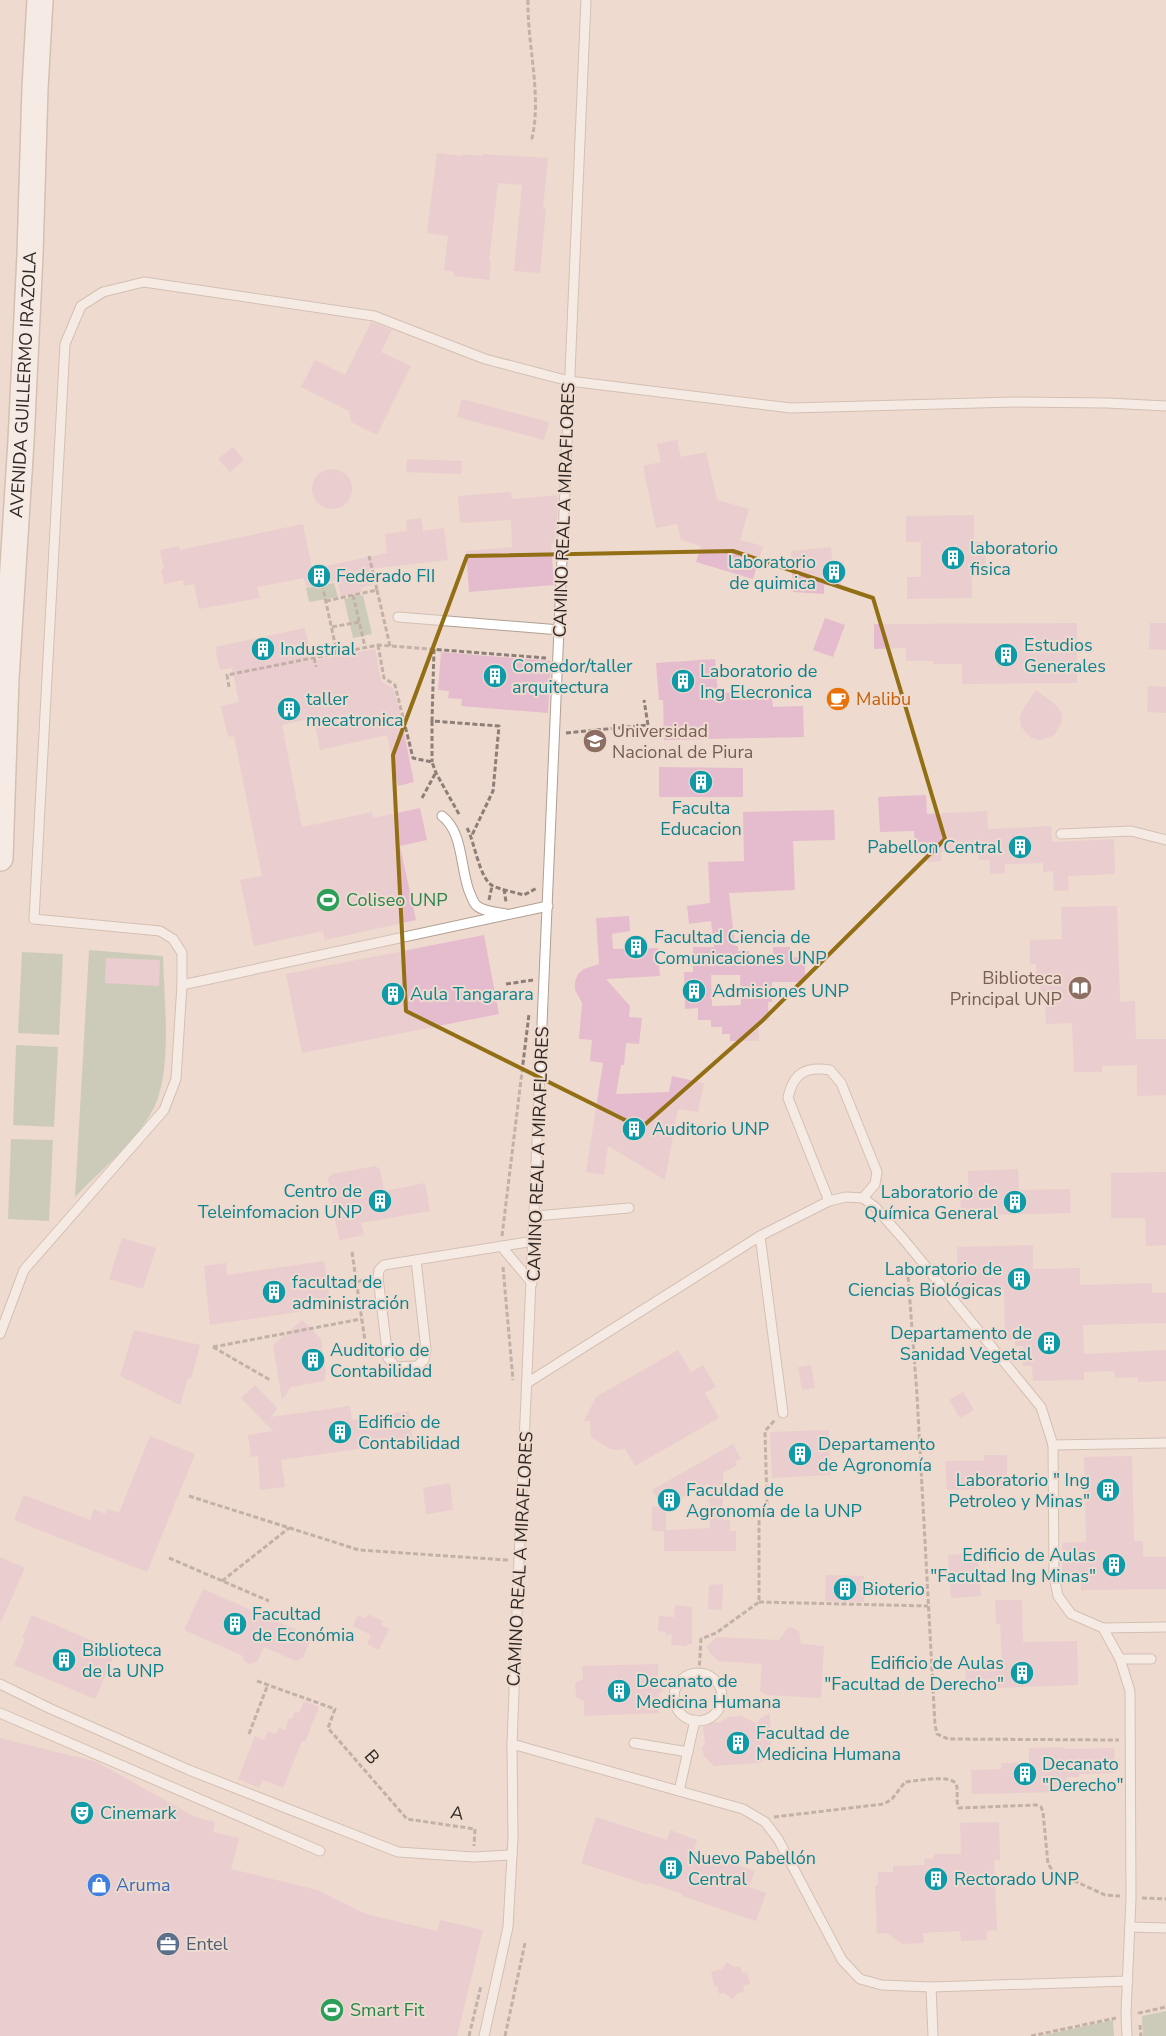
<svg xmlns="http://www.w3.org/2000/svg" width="1166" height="2036" viewBox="0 0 1166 2036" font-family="'Nunito Sans',sans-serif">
<rect width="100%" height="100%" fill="#eedace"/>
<g fill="#a3b8a2">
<polygon points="334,583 338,597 309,602 306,588"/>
<polygon points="363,595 372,634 353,638 344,599"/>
<path d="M89,950L163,956C164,1001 174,1078 150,1115C131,1146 100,1171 75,1197Z"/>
<polygon points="22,952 63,954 59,1035 18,1033"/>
<polygon points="16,1045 58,1047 54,1127 13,1125"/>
<polygon points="11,1139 53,1140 49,1221 8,1219"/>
<polygon points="1166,2011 1166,2036 1143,2036 1142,2016"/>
<polygon points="1113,2020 1114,2036 1040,2036"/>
</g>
<g fill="#e5bcce" fill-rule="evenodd">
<polygon points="437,153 462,156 462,154 482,156 482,154 548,158 543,209 546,209 540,273 514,271 522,185 498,183 489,261 491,261 489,280 454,276 454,272 444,270 448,236 427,233"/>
<polygon points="371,322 392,330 381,352 411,366 377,435 351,422 349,411 301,387 315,360 345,375"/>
<polygon points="462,399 549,422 544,440 457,417"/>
<polygon points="677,440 681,457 706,452 717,500 749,509 740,540 763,546 753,579 696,562 701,546 681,540 677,524 656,528 643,466 661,462 657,444"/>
<polygon points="233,447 244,460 230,472 218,459"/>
<polygon points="407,459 462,461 461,474 406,472"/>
<circle cx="332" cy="489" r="20"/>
<polygon points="511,492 512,499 558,495 556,543 551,543 554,585 469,592 466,551 512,547 511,520 460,523 458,496"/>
<polygon points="974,515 974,542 985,542 986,570 972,570 972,598 907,599 907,577 921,577 921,542 906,542 906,516"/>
<polygon points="421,518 423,531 444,528 448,560 369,569 372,585 361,588 362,592 341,596 337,580 306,587 304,578 257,587 260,598 199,609 194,584 184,586 183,580 164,584 161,570 164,569 160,550 179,546 180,550 303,524 312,569 387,553 385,534 407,531 406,520"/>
<polygon points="831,547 832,561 843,561 841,586 824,585 824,594 793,592 791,551"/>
<polygon points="825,618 845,625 833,657 813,650"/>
<polygon points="1077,623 1077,683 962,684 962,664 933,664 933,661 906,661 906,648 874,649 874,624"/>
<polygon points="1150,623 1166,623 1166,650 1149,649"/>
<polygon points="305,628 312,661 375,649 381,681 393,688 400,713 414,782 398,786 387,735 320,750 314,718 282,725 302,827 372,812 373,818 420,808 427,840 400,846 416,920 325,940 323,931 254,946 240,880 262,876 234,736 228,737 221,706 239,702 232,668 220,670 215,647"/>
<polygon points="441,652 551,661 548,713 461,706 462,699 448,698 449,691 438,690"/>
<polygon points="715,659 718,693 744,692 745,697 772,696 773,707 803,706 804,737 664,740 663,700 659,700 656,663"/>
<polygon points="1148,686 1166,687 1166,713 1147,712"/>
<polygon points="1036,690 1056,705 1061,712 1062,721 1055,735 1040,740 1032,738 1026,733 1021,726 1020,718 1022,711"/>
<polygon points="659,767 743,768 743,797 659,797"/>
<polygon points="926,795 927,814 987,811 988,829 1051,826 1052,842 1114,839 1115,874 1068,876 1069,890 1054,891 1053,871 1043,872 1043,863 1005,864 1005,873 990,874 990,860 979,860 978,851 941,852 942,861 926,862 925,842 915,842 914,831 880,832 878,797"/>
<path d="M834,810L835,840L793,841L795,890L729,893L735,946H738V951H749V956H773V947H790V957H799V963H805V982H772V1002H768L769,1021H759V1041H730V1034H722V1027H711V1020H698V1008L685,1009L684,972H693V947H714L711,921L689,924L687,906L710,903L708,862L744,861L743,812ZM711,975H740L741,1005L712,1006Z"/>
<polygon points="1117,906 1120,1002 1135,1001 1136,1039 1166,1039 1166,1095 1137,1096 1137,1065 1102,1066 1102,1072 1074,1072 1072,1023 1046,1024 1045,1003 1041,1003 1040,981 1036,981 1036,964 1030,964 1030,940 1062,939 1061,907"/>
<polygon points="629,916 630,931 612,934 613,949 658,948 660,976 606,979 630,1006 629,1017 642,1018 639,1044 626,1043 624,1065 621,1065 616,1094 669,1092 672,1076 704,1083 698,1112 678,1109 665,1180 608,1146 604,1175 586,1172 603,1063 590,1061 592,1040 579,1039 582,1003 575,990 575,982 578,974 584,969 599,964 596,918"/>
<polygon points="484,935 499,1014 302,1053 286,974"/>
<polygon points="106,958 160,960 159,986 105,983"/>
<polygon points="375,1166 380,1169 384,1191 425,1183 430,1211 361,1223 364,1235 339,1240 328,1179 332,1174"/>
<polygon points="1018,1169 1019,1190 1070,1189 1071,1213 961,1216 960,1190 968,1190 968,1171"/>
<polygon points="1166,1172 1166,1245 1146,1246 1145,1218 1111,1218 1111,1173"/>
<polygon points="122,1238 156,1248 143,1289 109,1279"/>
<polygon points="1033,1245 1033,1269 1080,1268 1080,1285 1152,1283 1152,1293 1166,1293 1166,1323 1083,1325 1084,1354 1166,1350 1166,1381 1138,1382 1138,1377 1115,1378 1114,1371 1084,1372 1084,1380 1033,1381 1032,1366 1023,1366 1023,1346 1015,1346 1015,1340 1005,1340 1004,1290 958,1290 957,1247"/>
<polygon points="324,1261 331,1307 210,1325 204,1266 226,1263 227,1275"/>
<polygon points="302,1320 321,1339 326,1373 324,1381 291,1387 282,1400 273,1345"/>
<polygon points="134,1330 200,1345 191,1379 188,1378 180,1405 120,1376"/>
<polygon points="678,1350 691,1372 703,1365 716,1387 705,1393 719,1418 635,1466 625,1449 617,1450 610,1449 591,1437 590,1421 584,1421 596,1397"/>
<polygon points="811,1365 815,1388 802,1390 798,1367"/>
<polygon points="255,1385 277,1408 271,1417 350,1406 352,1420 409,1411 413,1441 281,1460 285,1487 260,1490 258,1456 251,1457 248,1435 273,1431 241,1398"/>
<polygon points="963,1392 974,1410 960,1418 949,1400"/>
<polygon points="829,1430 831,1475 772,1478 770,1432"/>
<polygon points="150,1436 195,1454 147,1572 14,1520 24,1495 90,1520 94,1509 105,1514 107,1509 119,1513"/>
<path d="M733,1444L741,1459L735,1461L737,1465L723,1473V1520H730V1531H736V1551H664V1531H652V1506L662,1507L652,1490ZM709,1483L710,1528L666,1530V1507Z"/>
<polygon points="984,1455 1007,1455 1007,1488 947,1490 945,1461 984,1461"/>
<polygon points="1132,1456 1134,1541 1143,1541 1143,1557 1166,1557 1166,1589 1081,1590 1081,1573 1062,1573 1062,1543 1086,1542 1084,1457"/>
<polygon points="450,1483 453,1510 426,1514 423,1488"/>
<polygon points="978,1553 981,1596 951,1598 948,1555"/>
<polygon points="0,1557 25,1568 0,1624"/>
<polygon points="826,1575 864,1576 864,1602 825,1601"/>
<polygon points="723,1584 722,1610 708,1609 709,1585"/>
<polygon points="203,1589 308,1635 310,1641 303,1658 296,1661 264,1647 257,1662 249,1664 244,1660 243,1656 184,1630"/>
<polygon points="995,1600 1022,1600 1023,1642 1077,1641 1078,1685 966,1689 965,1661 1002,1660 1000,1624 996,1624"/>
<polygon points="675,1605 692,1607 692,1644 687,1644 687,1646 671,1645 672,1634 666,1635 666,1632 658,1631 659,1616 674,1617"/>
<polygon points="368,1614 383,1621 381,1625 389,1629 379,1650 367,1644 371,1635 353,1626 358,1615 366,1619"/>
<polygon points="32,1615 116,1651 95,1699 14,1665 25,1639 22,1638"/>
<polygon points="791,1627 799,1631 801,1644 824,1646 821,1698 766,1695 760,1691 762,1664 718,1661 709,1652 707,1646 717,1637 779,1640 787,1629"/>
<polygon points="658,1664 658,1678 664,1685 664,1689 659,1694 659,1713 584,1716 584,1701 576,1697 575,1683 583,1679 582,1666"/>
<polygon points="304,1701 319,1707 305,1742 302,1741 283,1788 263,1780 259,1788 238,1779 255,1736 264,1740 268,1731 276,1734 279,1728 285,1730 289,1718 292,1719 295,1711 299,1713"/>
<polygon points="770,1713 771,1752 761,1763 714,1766 704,1756 702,1747 705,1744 703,1728 708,1723 720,1722 728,1717 741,1716 758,1724 758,1720"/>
<polygon points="0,1738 97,1762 195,1817 215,1822 213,1832 239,1838 231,1869 317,1890 366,1914 437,1931 440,1920 483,1930 457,2036 0,2036"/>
<polygon points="1064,1747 1064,1749 1114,1748 1115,1773 1079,1774 1079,1777 1067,1777 1067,1792 972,1794 971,1770 1001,1769 1001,1763 1029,1762 1029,1748"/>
<polygon points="596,1817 667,1840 670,1830 697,1840 694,1851 755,1871 749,1887 766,1893 756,1921 682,1896 683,1894 649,1883 648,1885 581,1863"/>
<polygon points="999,1822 1000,1860 994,1860 997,1930 987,1931 987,1940 961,1941 960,1931 923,1933 924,1943 902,1944 887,1933 877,1934 875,1885 878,1885 878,1872 893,1872 893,1866 925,1865 924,1859 932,1859 935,1854 961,1854 960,1823"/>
<polygon points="727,1962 734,1967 740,1966 742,1973 747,1972 750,1984 743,1985 744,1992 738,1993 733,1999 724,1993 719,1994 718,1988 714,1985 711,1972 722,1969"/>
</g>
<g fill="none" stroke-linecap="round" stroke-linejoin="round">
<g stroke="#b19f93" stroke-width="11">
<g id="service">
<polyline points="398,617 560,630"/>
<path d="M442,816C463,832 460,866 469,891C471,895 473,902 476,905C483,912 496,912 506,914"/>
<polyline points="1061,834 1131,831 1166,840"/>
<polyline points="182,985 548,906"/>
<path d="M829,1201L788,1098C793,1073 806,1066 830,1070L841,1083L877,1172L875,1184L863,1198"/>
<polyline points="535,1216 629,1208"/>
<polyline points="760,1236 783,1413"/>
<polyline points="501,1246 532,1283"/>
<polyline points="416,1260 426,1350 424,1360 417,1366 396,1367 388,1358 378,1278 379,1270 384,1265 534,1241"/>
<polyline points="0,1334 24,1270 164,1110 176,1079 182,985 182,953 173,939 160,931 34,919 65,344 81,306 103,292 144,282 374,316 485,359 569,381 791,408 1014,402 1107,403 1166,406"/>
<polyline points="527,1383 760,1236 829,1201 846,1197 863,1198 875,1207 905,1241 1041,1407 1053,1445"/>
<polyline points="1103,1628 1166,1627"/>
<polyline points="1120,1659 1151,1659"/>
<circle cx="698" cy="1697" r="24"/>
<polyline points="0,1684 51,1709 189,1770 398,1852 474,1857 512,1855"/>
<polyline points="0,1713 320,1851"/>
<polyline points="634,1743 688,1752"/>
<polyline points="512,1744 743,1809 765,1822 778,1839 842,1960 860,1979 882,1985 931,1987 1128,1981"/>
<polyline points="679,1791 695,1720"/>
<polyline points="1130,1927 1166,1928"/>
<polyline points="931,1987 933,2036"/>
<polyline points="484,2036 508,1927 513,1838 512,1744 519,1560 586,0"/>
<polyline points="1127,2036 1126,2013 1131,1898 1130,1691 1120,1659 1103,1628 1071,1614 1058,1596 1054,1576 1053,1445 1166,1443"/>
</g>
</g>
<g stroke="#b19f93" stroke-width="28">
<g id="secondary">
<path id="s1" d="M0,858L6,678L21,441L30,255L35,88L40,0"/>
</g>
</g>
<g stroke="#8d7f78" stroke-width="3" stroke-dasharray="5 2.5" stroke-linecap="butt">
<path d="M528,0C527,46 543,98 531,142"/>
<polyline points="322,584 337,653"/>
<polyline points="377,590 390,646"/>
<polyline points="353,595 365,647"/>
<polyline points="326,601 377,590 369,556"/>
<polyline points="332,627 359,622"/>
<polyline points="378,645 384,678 395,685 413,758 432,762 436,773 460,816"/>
<polyline points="434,649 432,721 499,726 493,791 472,835"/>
<polyline points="314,658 316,667"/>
<polyline points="229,687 227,675 378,645 546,658"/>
<polyline points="432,721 432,762"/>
<polyline points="566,733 648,725 644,700"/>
<polyline points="422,798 435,774"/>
<path d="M467,828C475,842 479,879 493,886C502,890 514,892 524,895L537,888"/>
<polyline points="504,889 506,902"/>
<polyline points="489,900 492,886"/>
<polyline points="506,984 533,980"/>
<polyline points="502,1236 529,1014"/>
<polyline points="352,1252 365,1341"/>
<polyline points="907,1262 917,1395 935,1725 937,1734 948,1739 1119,1740"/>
<polyline points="503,1267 513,1380"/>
<polyline points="335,1285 367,1280"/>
<polyline points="213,1347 361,1319"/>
<polyline points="213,1347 270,1380"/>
<polyline points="189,1496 359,1550 508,1560"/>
<polyline points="169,1558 269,1601"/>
<polyline points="222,1581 289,1528"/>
<polyline points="759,1602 928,1606"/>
<polyline points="699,1673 701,1639 716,1633 759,1602 759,1520 767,1505 765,1431 775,1420"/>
<polyline points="257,1681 335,1709 328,1728 407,1819 475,1829 474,1846"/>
<polyline points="249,1734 268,1684"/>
<path d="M774,1817L884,1804L892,1799L905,1782C915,1781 951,1774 956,1784C959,1791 955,1800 959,1808L1036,1805L1041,1807L1043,1812L1048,1864L1053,1871L1105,1895L1120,1896"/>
<polyline points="1142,1898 1166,1899"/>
<polyline points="1139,2014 1139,2013 1166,2007"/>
<polyline points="1140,2025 1141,2036"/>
<polyline points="469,2036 481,1986"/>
<polyline points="505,2036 525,1943"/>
<polyline points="1031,2036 1116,2018"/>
</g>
<use href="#service" stroke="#fff" stroke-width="9"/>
<use href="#secondary" stroke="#fff" stroke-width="25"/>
</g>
<path d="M0 0H1166V2036H0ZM733,551L873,598L945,839L762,1021L641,1128L406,1011L393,755L467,556Z" fill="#eedace" fill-opacity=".55" fill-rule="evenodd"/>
<path fill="none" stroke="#926e15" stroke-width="4" stroke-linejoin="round" d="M733,551L873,598L945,839L762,1021L641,1128L406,1011L393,755L467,556Z"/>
<defs>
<g id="building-disc" transform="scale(1.25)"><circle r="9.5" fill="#0f9aa8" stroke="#eedace"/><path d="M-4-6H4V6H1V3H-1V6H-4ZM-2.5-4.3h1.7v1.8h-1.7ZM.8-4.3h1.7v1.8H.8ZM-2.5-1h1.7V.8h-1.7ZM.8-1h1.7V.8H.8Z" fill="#fff"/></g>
<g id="cafe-disc" transform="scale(1.25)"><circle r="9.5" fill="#e8710a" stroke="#eedace"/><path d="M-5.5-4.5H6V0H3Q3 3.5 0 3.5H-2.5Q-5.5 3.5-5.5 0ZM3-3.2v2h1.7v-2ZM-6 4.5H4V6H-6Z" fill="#fff"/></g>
<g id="university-disc" transform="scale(1.25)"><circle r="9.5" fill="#8d6e63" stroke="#eedace"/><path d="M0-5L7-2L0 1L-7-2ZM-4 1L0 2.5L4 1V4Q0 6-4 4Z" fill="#fff"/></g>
<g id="stadium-disc" transform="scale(1.25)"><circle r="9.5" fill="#2e9e5b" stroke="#eedace"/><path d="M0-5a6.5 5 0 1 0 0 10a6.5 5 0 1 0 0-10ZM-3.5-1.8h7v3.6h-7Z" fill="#fff"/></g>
<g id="library-disc" transform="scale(1.25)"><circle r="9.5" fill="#8d6e63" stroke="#eedace"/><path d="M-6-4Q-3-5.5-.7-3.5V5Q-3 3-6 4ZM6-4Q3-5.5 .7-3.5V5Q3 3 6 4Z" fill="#fff"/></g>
<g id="theatre-disc" transform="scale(1.25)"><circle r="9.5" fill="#0f9aa8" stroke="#eedace"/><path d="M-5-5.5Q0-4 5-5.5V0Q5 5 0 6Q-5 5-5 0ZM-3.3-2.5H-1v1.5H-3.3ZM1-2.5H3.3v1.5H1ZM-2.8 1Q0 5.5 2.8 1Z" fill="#fff"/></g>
<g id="shop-disc" transform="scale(1.25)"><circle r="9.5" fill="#3f7fe0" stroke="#eedace"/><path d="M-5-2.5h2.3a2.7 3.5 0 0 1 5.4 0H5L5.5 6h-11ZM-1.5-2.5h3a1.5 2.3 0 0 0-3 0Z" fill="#fff"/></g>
<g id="office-disc" transform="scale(1.25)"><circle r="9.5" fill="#5c6f8a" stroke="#eedace"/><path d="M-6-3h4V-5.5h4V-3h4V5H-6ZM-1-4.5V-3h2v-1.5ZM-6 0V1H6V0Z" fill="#fff"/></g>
</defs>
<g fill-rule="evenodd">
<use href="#building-disc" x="953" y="558"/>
<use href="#building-disc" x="834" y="572"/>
<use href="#building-disc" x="319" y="576"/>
<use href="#building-disc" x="263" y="649"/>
<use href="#building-disc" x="1006" y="655"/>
<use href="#building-disc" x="495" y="676"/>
<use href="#building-disc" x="683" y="681"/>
<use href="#cafe-disc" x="838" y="699"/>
<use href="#building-disc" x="289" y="709"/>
<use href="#university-disc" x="595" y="741"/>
<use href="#building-disc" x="701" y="782"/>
<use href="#building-disc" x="1020" y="847"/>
<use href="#stadium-disc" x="328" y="900"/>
<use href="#building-disc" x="636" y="947"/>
<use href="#library-disc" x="1080" y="988"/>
<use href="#building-disc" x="694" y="991"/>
<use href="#building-disc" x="393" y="994"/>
<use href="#building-disc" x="634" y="1129"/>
<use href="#building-disc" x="380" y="1201"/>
<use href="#building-disc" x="1015" y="1202"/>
<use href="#building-disc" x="1019" y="1279"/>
<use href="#building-disc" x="274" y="1292"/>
<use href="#building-disc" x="1049" y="1343"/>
<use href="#building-disc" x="313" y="1360"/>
<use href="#building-disc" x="340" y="1432"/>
<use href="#building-disc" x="800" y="1454"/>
<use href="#building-disc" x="1108" y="1490"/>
<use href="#building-disc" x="669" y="1500"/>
<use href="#building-disc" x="1114" y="1565"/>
<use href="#building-disc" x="845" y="1589"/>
<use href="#building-disc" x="235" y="1624"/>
<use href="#building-disc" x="64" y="1660"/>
<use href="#building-disc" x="1022" y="1673"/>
<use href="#building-disc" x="619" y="1691"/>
<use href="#building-disc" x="738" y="1743"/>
<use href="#building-disc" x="1025" y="1774"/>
<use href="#theatre-disc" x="82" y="1813"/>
<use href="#building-disc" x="671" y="1868"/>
<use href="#building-disc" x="936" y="1879"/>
<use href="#shop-disc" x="99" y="1885"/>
<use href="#office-disc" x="168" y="1944"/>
<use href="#stadium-disc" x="332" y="2010"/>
</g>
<g text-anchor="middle" stroke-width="4" stroke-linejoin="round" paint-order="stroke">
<g font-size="18" fill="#302824" stroke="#eedace">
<text dy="6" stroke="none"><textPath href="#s1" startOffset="474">AVENIDA GUILLERMO IRAZOLA</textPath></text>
<text transform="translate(564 510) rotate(-88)" y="6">CAMINO REAL A MIRAFLORES</text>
<text transform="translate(538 1154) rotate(-88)" y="6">CAMINO REAL A MIRAFLORES</text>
<text transform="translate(520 1559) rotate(-87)" y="6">CAMINO REAL A MIRAFLORES</text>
<text transform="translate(372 1757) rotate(49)" y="6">B</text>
<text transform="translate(457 1813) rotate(8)" y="6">A</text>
</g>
<g font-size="18" fill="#0d838f" stroke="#eedace" text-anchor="start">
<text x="970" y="554">laboratorio<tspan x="970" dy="21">fisica</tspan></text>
<text x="816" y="568" text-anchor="end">laboratorio<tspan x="816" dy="21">de quimica</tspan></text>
<text x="336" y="582">Federado FII</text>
<text x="1024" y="651">Estudios<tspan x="1024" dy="21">Generales</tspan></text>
<text x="280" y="655">Industrial</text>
<text x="512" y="672">Comedor/taller<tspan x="512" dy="21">arquitectura</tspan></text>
<text x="700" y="677">Laboratorio de<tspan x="700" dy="21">Ing Elecronica</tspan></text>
<text x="306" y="705">taller<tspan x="306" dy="21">mecatronica</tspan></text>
<text x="701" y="814" text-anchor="middle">Faculta<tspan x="701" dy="21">Educacion</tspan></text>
<text x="1002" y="853" text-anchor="end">Pabellon Central</text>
<text x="654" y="943">Facultad Ciencia de<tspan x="654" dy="21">Comunicaciones UNP</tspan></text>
<text x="712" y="997">Admisiones UNP</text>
<text x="410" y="1000">Aula Tangarara</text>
<text x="652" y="1135">Auditorio UNP</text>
<text x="362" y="1197" text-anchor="end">Centro de<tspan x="362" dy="21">Teleinfomacion UNP</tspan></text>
<text x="998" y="1198" text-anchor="end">Laboratorio de<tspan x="998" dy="21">Química General</tspan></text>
<text x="1002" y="1275" text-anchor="end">Laboratorio de<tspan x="1002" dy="21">Ciencias Biológicas</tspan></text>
<text x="292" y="1288">facultad de<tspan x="292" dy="21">administración</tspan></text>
<text x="1032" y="1339" text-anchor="end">Departamento de<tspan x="1032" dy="21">Sanidad Vegetal</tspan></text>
<text x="330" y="1356">Auditorio de<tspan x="330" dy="21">Contabilidad</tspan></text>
<text x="358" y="1428">Edificio de<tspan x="358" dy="21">Contabilidad</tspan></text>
<text x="818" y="1450">Departamento<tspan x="818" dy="21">de Agronomía</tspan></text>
<text x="1090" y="1486" text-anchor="end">Laboratorio " Ing<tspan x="1090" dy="21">Petroleo y Minas"</tspan></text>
<text x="686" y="1496">Faculdad de<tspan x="686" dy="21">Agronomía de la UNP</tspan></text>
<text x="1096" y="1561" text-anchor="end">Edificio de Aulas<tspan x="1096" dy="21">"Facultad Ing Minas"</tspan></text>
<text x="862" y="1595">Bioterio</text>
<text x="252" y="1620">Facultad<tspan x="252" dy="21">de Económia</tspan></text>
<text x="82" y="1656">Biblioteca<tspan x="82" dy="21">de la UNP</tspan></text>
<text x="1004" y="1669" text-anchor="end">Edificio de Aulas<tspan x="1004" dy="21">"Facultad de Derecho"</tspan></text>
<text x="636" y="1687">Decanato de<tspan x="636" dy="21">Medicina Humana</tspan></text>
<text x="756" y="1739">Facultad de<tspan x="756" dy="21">Medicina Humana</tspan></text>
<text x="1042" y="1770">Decanato<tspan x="1042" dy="21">"Derecho"</tspan></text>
<text x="100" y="1819">Cinemark</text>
<text x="688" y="1864">Nuevo Pabellón<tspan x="688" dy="21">Central</tspan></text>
<text x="954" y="1885">Rectorado UNP</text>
</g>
<g font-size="18" fill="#c56008" stroke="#eedace" text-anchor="start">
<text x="856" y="705">Malibu</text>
</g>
<g font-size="18" fill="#785e54" stroke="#eedace" text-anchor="start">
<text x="612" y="737">Universidad<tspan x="612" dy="21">Nacional de Piura</tspan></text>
<text x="1062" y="984" text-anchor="end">Biblioteca<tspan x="1062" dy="21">Principal UNP</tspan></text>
</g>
<g font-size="18" fill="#27864d" stroke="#eedace" text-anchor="start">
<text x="346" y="906">Coliseo UNP</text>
<text x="350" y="2016">Smart Fit</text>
</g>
<g font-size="18" fill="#366cbe" stroke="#eedace" text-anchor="start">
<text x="116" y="1891">Aruma</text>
</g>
<g font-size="18" fill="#4e5e75" stroke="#eedace" text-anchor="start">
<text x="186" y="1950">Entel</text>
</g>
</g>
</svg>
